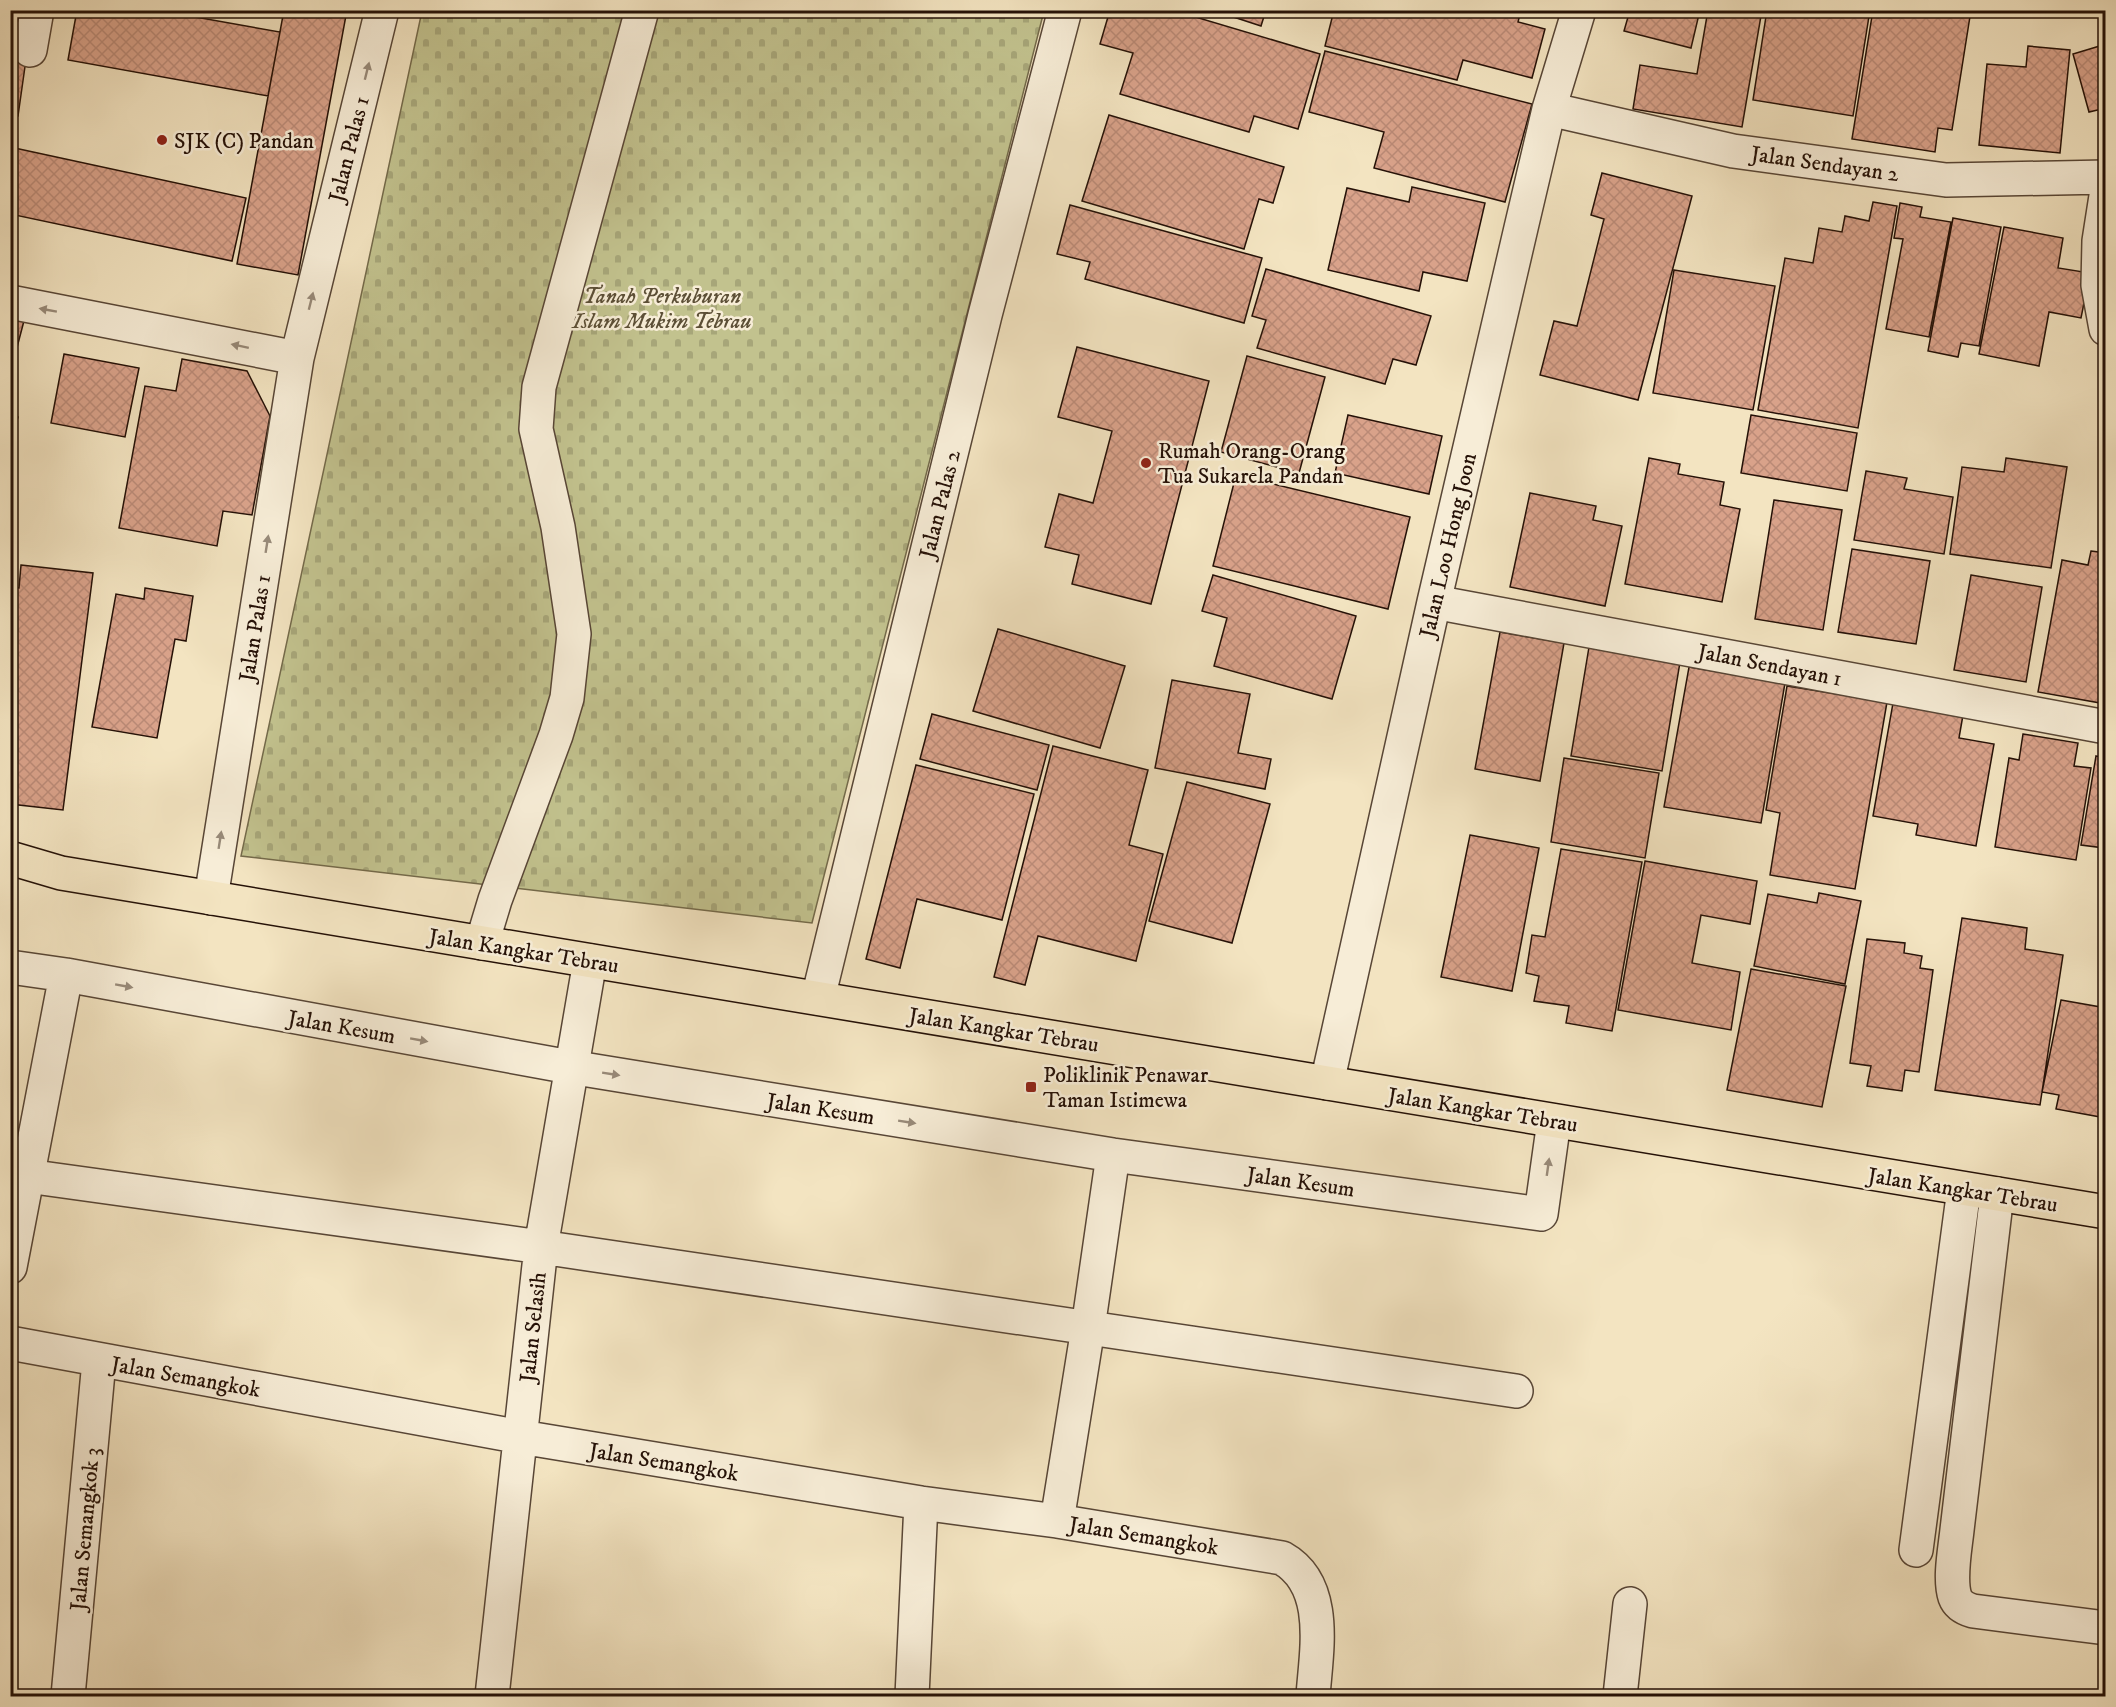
<svg xmlns="http://www.w3.org/2000/svg" width="2116" height="1707" font-family="'IM FELL DW Pica',serif">
	<style>
		.cemetery { fill: url(#cemetery-stones); stroke: #746a4a; stroke-width: 1.5 }
		.building { fill: url(#building-cross-hatch); stroke: #251107; stroke-width: 1.5 }
		.lines { fill: none; stroke-linecap: round; stroke-linejoin: round }
		.minor-casing { stroke: #584636; stroke-width: 36 }
		.major-casing { stroke: #251107; stroke-width: 36 }
		.minor { stroke: #f7edd7; stroke-width: 33 }
		.major { stroke: #f3e4c1; stroke-width: 33 }
		.oneway { fill: #988a79 }
		.poi-dot { fill: #8f2418; stroke: #f7edd7; stroke-width: 2 }
		.labels { text-anchor: middle; stroke-width: 5; stroke-linejoin: round; paint-order: stroke }
		.poi-label { font-size: 22px; fill: #251107; stroke: #f7edd7; text-anchor: start }
		.street-label { font-size: 22px; fill: #251107; stroke: #f7edd7 }
		.park-label { font-size: 22px; font-style: italic; fill: #5c4f36; stroke: #f7edd7 }
	</style>
	<defs>
		<pattern id="cemetery-stones" width="16" height="16" patternUnits="userSpaceOnUse" patternTransform="scale(1.5)"><rect width="16" height="16" fill="#c2c28e"/><path d="M2 7V4a2 2 0 0 1 4 0v3zM10 15v-3a2 2 0 0 1 4 0v3z" fill="#a7a679"/></pattern>
		<pattern id="building-cross-hatch" width="8" height="8" patternUnits="userSpaceOnUse" patternTransform="scale(1.5)"><rect width="8" height="8" fill="#d9a28a"/><path d="M0 0l8 8M0 8l8-8" fill="none" stroke="#ba8a76"/></pattern>
	</defs>
	<rect width="100%" height="100%" fill="#f3e4c1"/>
	<filter id="stains"><feTurbulence type="fractalNoise" baseFrequency=".00333" numOctaves="4"/><feColorMatrix values="0 0 0 0 .2 0 0 0 0 .09 0 0 0 0 .02 0 0 0 .5 -.17"/></filter>
	<radialGradient id="worn" r=".72"><stop offset=".6" stop-color="#630" stop-opacity="0"/><stop offset="1" stop-color="#630" stop-opacity=".3"/></radialGradient>
	<path class="cemetery" d="M422,11H1044L812,923L241,856Z"/>
	<path class="building" d="M10,10H33L18,116L10,115Z
		M77,10H156L280,32L268,96L68,60Z
		M284,10H347L298,275L237,264Z
		M1110,10H1172L1320,54L1298,129L1254,116L1249,132L1120,94L1133,53L1100,44Z
		M1212,10H1266L1261,26Z
		M1334,10H1521L1518,22L1545,29L1532,78L1463,60L1457,80L1325,46Z
		M1630,10H1700L1691,48L1624,31Z
		M1708,10H1762L1742,127L1633,109L1640,65L1697,74Z
		M1767,10H1870L1853,116L1753,100Z
		M1873,10H1971L1952,130L1938,128L1935,152L1852,139Z
		M2103,45L2106,56V108L2089,112L2073,54Z
		M2028,46L2070,50L2060,153L1979,145L1987,64L2026,67Z
		M1325,51L1532,104L1505,202L1374,168L1384,132L1309,112Z
		M1109,115L1284,167L1273,203L1259,199L1244,249L1082,201Z
		M10,147L246,198L232,261L10,214Z
		M1602,173L1692,196L1638,400L1540,375L1554,321L1577,326L1604,219L1591,215Z
		M1412,187L1485,203L1467,281L1423,272L1419,291L1328,270L1347,188L1409,202Z
		M1873,202L1897,206L1858,428L1758,410L1785,258L1813,263L1819,228L1842,232L1845,216L1869,221Z
		M1900,203L1922,207L1920,217L1951,222L1929,337L1886,329L1903,239L1894,238Z
		M1070,205L1262,258L1244,323L1085,279L1090,262L1057,254Z
		M1953,218L2001,227L1979,346L1961,343L1958,357L1928,351Z
		M2004,227L2063,238L2058,268L2090,273L2081,318L2049,312L2039,366L1979,354Z
		M1266,269L1431,316L1416,365L1393,359L1385,384L1257,348L1266,320L1252,316Z
		M1674,270L1775,286L1753,410L1653,393Z
		M10,314L25,317L10,374Z
		M1077,347L1209,381L1151,604L1072,584L1079,555L1045,547L1059,494L1093,503L1112,431L1058,417Z
		M64,354L139,368L125,437L51,423Z
		M1247,356L1325,377L1299,473L1221,452Z
		M182,359L247,371L270,416L252,515L223,511L217,546L119,528L145,386L176,391Z
		M10,415L18,417L10,446Z
		M1348,415L1442,436L1429,494L1335,473Z
		M1751,415L1857,433L1847,491L1741,473Z
		M1649,458L1680,464L1678,474L1724,482L1720,505L1740,509L1722,602L1625,584Z
		M2006,458L2067,467L2051,568L1950,554L1962,467L2004,472Z
		M1866,471L1907,478L1904,489L1953,497L1944,554L1854,540Z
		M1236,475L1410,517L1388,609L1213,566Z
		M1530,493L1596,506L1593,520L1622,526L1605,606L1510,587Z
		M1774,500L1842,510L1823,630L1755,619Z
		M1852,549L1930,561L1916,644L1838,632Z
		M2091,551L2106,553V704L2038,692L2062,560L2088,565Z
		M21,565L93,573L63,810L10,804V587L19,588Z
		M1213,575L1356,616L1332,699L1214,666L1227,618L1202,611Z
		M1971,575L2042,587L2026,682L1954,670Z
		M145,588L193,596L186,641L175,639L157,738L92,727L116,594L144,599Z
		M998,629L1125,666L1100,748L973,711Z
		M1500,632L1564,643L1540,781L1475,769Z
		M1589,647L1680,662L1662,771L1571,756Z
		M1689,667L1785,683L1761,823L1664,807Z
		M1172,680L1250,694L1238,753L1271,759L1265,789L1155,768Z
		M1787,686L1887,702L1855,889L1770,875L1780,813L1766,810Z
		M1893,703L1963,715L1959,738L1994,744L1976,846L1916,835L1918,824L1873,816Z
		M932,714L1049,745L1037,790L920,759Z
		M2023,734L2078,743L2074,766L2091,768L2076,860L1995,847L2009,758L2019,760Z
		M1053,746L1148,770L1129,845L1163,854L1136,961L1038,936L1025,985L994,977Z
		M2096,756L2106,758V876L2099,875L2104,848L2081,845Z
		M1564,758L1659,773L1645,858L1551,842Z
		M916,765L1034,794L1002,920L917,899L900,968L866,959Z
		M1187,782L1270,804L1232,943L1149,921Z
		M1470,835L1539,848L1512,991L1441,977Z
		M1561,849L1642,862L1612,1031L1566,1023L1569,1006L1534,1001L1539,976L1526,973L1532,935L1545,937Z
		M1645,861L1757,881L1750,924L1701,915L1692,963L1740,972L1731,1030L1618,1010Z
		M1819,893L1861,901L1845,984L1754,966L1768,894L1817,903Z
		M1962,918L2027,928L2025,949L2063,955L2040,1105L1935,1090Z
		M1867,939L1905,943L1904,953L1922,956L1920,968L1933,970L1919,1072L1905,1070L1902,1091L1867,1086L1871,1066L1850,1063Z
		M1751,969L1846,986L1822,1107L1727,1090Z
		M2061,1000L2106,1008V1118L2056,1109L2059,1095L2042,1092Z"/>
	<g class="lines">
		<g class="minor-casing">
			<path id="minor" d="M30,50L37,10
				M1549,109L1733,151L1946,180L2106,177
				M2106,196L2099,241L2098,285L2106,329
				M10,302L297,358
				M1434,602L2106,727
				M211,898L297,358L382,10
				M482,943L495,900L556,735L567,698L574,634L558,527L536,429L539,387L642,10
				M10,967L66,975L570,1067L1113,1155L1541,1214L1554,1121
				M818,998L985,315L1065,10
				M1327,1083L1434,602L1521,228L1549,109L1579,10
				M27,1176L541,1247L1516,1391
				M1997,1194L1957,1530C1955,1549 1949,1579 1955,1597C1958,1605 1966,1609 1973,1611L2106,1628
				M10,1267L66,975
				M10,1343L521,1437L921,1503L1057,1521L1282,1558C1330,1585 1316,1652 1313,1696
				M1057,1521L1088,1328L1113,1155
				M1916,1550L1964,1189
				M68,1696L99,1361
				M492,1696L541,1247L590,961
				M912,1696L921,1503
				M1620,1696L1630,1604"/>
		</g>
		<g class="major-casing">
			<path id="major" d="M10,858L61,873L2106,1212"/>
		</g>
		<use href="#minor" class="minor"/>
		<use href="#major" class="major"/>
	</g>
	<defs><path id="oneway-solid" d="M-6-.8H1V-3.2L6.5 0L1 3.2V.8H-6Z" transform="scale(1.5)"/></defs>
	<g class="oneway">
		<use href="#oneway-solid" transform="translate(367 71) rotate(-76)"/>
		<use href="#oneway-solid" transform="translate(311 301) rotate(-76)"/>
		<use href="#oneway-solid" transform="translate(48 310) rotate(-170)"/>
		<use href="#oneway-solid" transform="translate(240 346) rotate(-168)"/>
		<use href="#oneway-solid" transform="translate(267 544) rotate(-81)"/>
		<use href="#oneway-solid" transform="translate(220 840) rotate(-81)"/>
		<use href="#oneway-solid" transform="translate(124 986) rotate(10)"/>
		<use href="#oneway-solid" transform="translate(419 1040) rotate(10)"/>
		<use href="#oneway-solid" transform="translate(611 1074) rotate(9)"/>
		<use href="#oneway-solid" transform="translate(907 1122) rotate(9)"/>
		<use href="#oneway-solid" transform="translate(1548 1167) rotate(-82)"/>
	</g>
	<g class="poi-dot">
		<circle cx="162" cy="140" r="6"/>
		<circle cx="1146" cy="463" r="6"/>
		<rect x="1025" y="1081" width="12" height="12" rx="3"/>
	</g>
	<g class="labels">
		<g class="poi-label">
			<text x="174" y="148">SJK (C) Pandan</text>
			<text x="1158" y="458">Rumah Orang-Orang<tspan x="1158" dy="25">Tua Sukarela Pandan</tspan></text>
			<text x="1043" y="1082">Poliklinik Penawar<tspan x="1043" dy="25">Taman Istimewa</tspan></text>
		</g>
		<g class="street-label">
			<text transform="translate(348 149) rotate(-76)" y="8">Jalan Palas 1</text>
			<text transform="translate(1825 163) rotate(8)" y="8">Jalan Sendayan 2</text>
			<text transform="translate(939 504) rotate(-76)" y="8">Jalan Palas 2</text>
			<text transform="translate(1447 545) rotate(-77)" y="8">Jalan Loo Hong Joon</text>
			<text transform="translate(254 628) rotate(-81)" y="8">Jalan Palas 1</text>
			<text transform="translate(1770 664) rotate(11)" y="8">Jalan Sendayan 1</text>
			<text transform="translate(524 950) rotate(9)" y="8">Jalan Kangkar Tebrau</text>
			<text transform="translate(342 1026) rotate(10)" y="8">Jalan Kesum</text>
			<text transform="translate(1004 1029) rotate(9)" y="8">Jalan Kangkar Tebrau</text>
			<text transform="translate(821 1108) rotate(9)" y="8">Jalan Kesum</text>
			<text transform="translate(1483 1109) rotate(9)" y="8">Jalan Kangkar Tebrau</text>
			<text transform="translate(1301 1181) rotate(8)" y="8">Jalan Kesum</text>
			<text transform="translate(1963 1189) rotate(9)" y="8">Jalan Kangkar Tebrau</text>
			<text transform="translate(532 1327) rotate(-84)" y="8">Jalan Selasih</text>
			<text transform="translate(186 1376) rotate(10)" y="8">Jalan Semangkok</text>
			<text transform="translate(664 1461) rotate(9)" y="8">Jalan Semangkok</text>
			<text transform="translate(84 1529) rotate(-85)" y="8">Jalan Semangkok 3</text>
			<text transform="translate(1144 1535) rotate(9)" y="8">Jalan Semangkok</text>
		</g>
		<g class="park-label">
			<text x="662" y="303">Tanah Perkuburan<tspan x="662" dy="25">Islam Mukim Tebrau</tspan></text>
		</g>
	</g>
	<rect width="2116" height="1707" fill="none" stroke="#f3e4c1" stroke-width="36"/>
	<rect x="12" y="12" width="2092" height="1683" fill="none" stroke="#251107" stroke-width="3"/>
	<rect x="18" y="18" width="2080" height="1671" fill="none" stroke="#251107" stroke-width="1.5"/>
	<rect width="100%" height="100%" filter="url(#stains)"/>
	<rect width="100%" height="100%" fill="url(#worn)"/>
</svg>
